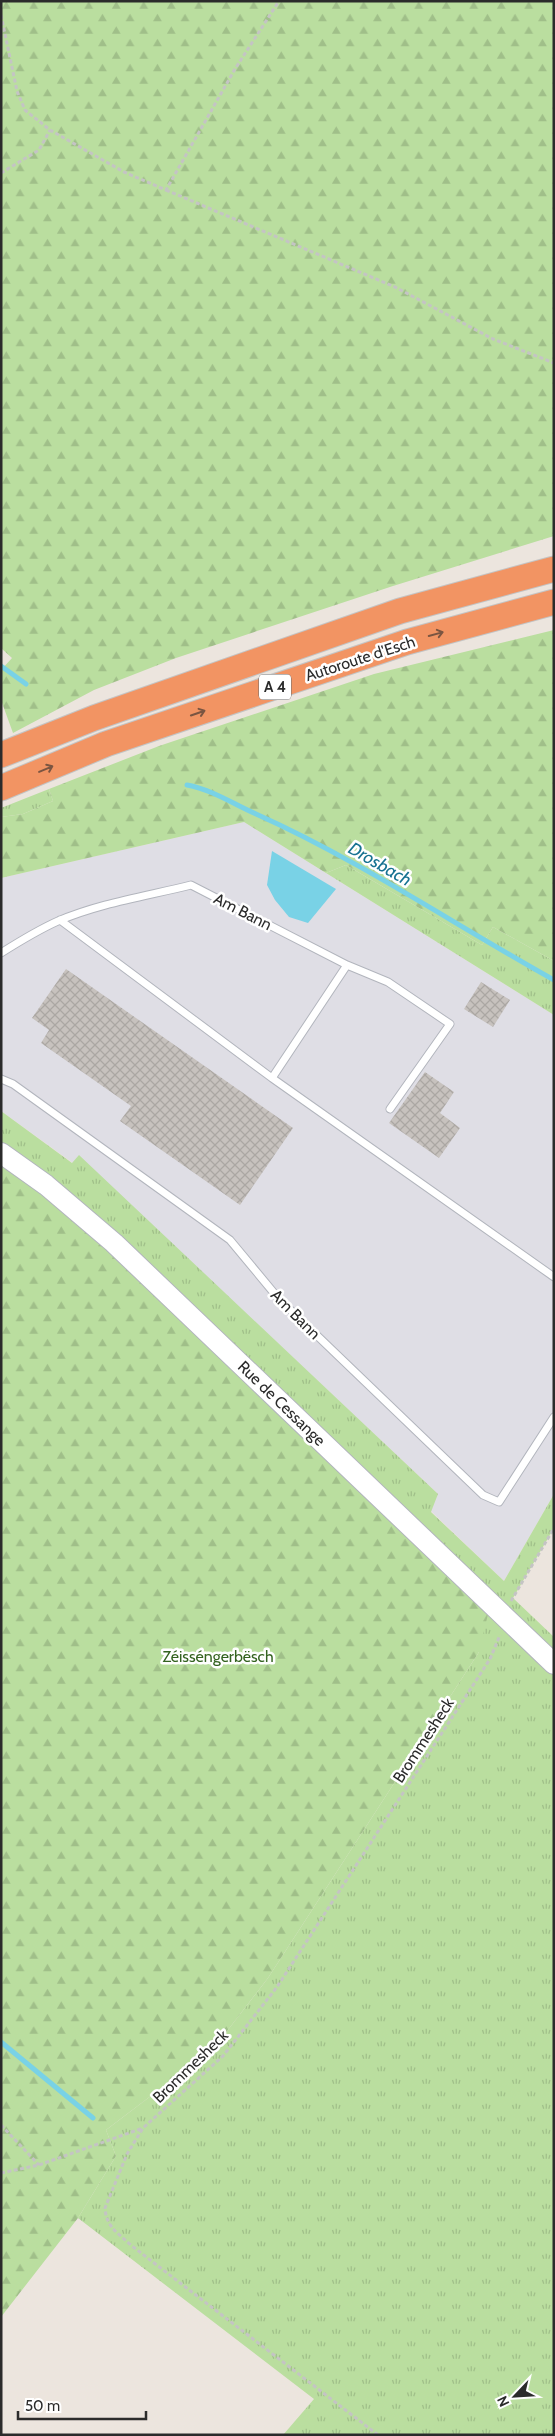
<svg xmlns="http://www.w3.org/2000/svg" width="555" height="2436" font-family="Cabin,sans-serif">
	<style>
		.industrial { fill: #dfdee5 }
		.grass { fill: url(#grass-tufts) }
		.forest { fill: url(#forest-firs) }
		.water { fill: #79d2e6 }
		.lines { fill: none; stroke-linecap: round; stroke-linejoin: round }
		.stream { stroke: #79d2e6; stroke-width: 5 }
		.building { fill: url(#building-cross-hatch) }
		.service-casing { stroke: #b2b5bd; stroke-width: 9 }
		.secondary-casing { stroke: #b2b5bd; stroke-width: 22 }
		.motorway-casing { stroke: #c4c4c4; stroke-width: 27 }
		.path { stroke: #c4c4c4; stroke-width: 3; stroke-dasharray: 4 2.5; stroke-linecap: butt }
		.service { stroke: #fff; stroke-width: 7 }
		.secondary { stroke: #fff; stroke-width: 20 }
		.motorway { stroke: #f29463; stroke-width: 25 }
		.oneway { stroke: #7b5541 }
		.labels { text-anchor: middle; stroke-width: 5; stroke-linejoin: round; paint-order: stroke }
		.shield { fill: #fff; stroke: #6b6b6b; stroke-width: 1 }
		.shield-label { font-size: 15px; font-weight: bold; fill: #2b2b2b }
		.street-label { font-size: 16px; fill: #2b2b2b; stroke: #fff }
		.park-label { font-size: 16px; fill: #346320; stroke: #fff }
		.water-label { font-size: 18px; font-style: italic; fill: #187392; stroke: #fff }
	</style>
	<defs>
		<pattern id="grass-tufts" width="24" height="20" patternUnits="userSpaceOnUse" patternTransform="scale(1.25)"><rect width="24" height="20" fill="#bade9f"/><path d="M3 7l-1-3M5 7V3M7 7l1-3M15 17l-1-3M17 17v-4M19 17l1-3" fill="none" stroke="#a0bf89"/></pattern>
		<pattern id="forest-firs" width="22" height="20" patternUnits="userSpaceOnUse" patternTransform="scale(1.25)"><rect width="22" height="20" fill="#bade9f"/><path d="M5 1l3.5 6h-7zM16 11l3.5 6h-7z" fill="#a0bf89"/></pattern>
		<pattern id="building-cross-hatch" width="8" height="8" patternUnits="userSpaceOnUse" patternTransform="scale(1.25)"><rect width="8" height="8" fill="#c7c2be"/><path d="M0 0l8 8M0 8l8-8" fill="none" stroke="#aba7a3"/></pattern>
	</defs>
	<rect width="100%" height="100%" fill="#ece5de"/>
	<path class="industrial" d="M244,822L554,1015V1494L504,1581L431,1511L438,1494L79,1156L73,1163L1,1111V878Z"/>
	<path class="grass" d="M49,789L53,801L23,814L1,817V808Z
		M346,865L482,945L493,927L554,961V1015L326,873Z
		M1,1111L72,1163L79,1155L438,1494L431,1512L504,1581L554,1494V1528L513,1598L554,1637V2435H283L314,2399L78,2218L116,2156L106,2130L214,2048L268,1978L479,1652L1,1165Z"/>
	<path class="forest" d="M1,1H554V536L393,586L176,658L94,690L13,733L1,700V670L12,658L1,648Z
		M554,630V961L493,927L482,945L346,865L326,873L244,822L1,878V817L23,814L53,801L49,789L159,746L374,674Z
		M1,1165L39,1191L108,1250L488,1614L479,1652L268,1978L214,2048L106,2130L116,2156L78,2218L1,2317Z"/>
	<path class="water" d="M272,851L336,889L308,923L289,917L275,900L267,885Z"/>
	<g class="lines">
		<path class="stream" d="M1,666L26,684
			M187,785C213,790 233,804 256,814C359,860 455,925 554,980
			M1,2042L93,2118"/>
	</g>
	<path class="building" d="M66,969L293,1128L240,1205L120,1121L131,1106L41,1043L49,1030L32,1018Z
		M481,982L510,1000L493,1027L464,1009Z
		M425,1072L454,1092L440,1113L460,1128L439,1158L389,1123Z"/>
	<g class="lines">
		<g class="service-casing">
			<path id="service" d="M60,920L272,1078
				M1,953C20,941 38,930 58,921C100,903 147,896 191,885L347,965L272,1078L554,1277
				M347,965L388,982L450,1024L390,1109
				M1,1079L13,1084L230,1240L279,1299L483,1495L499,1502L554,1417"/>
		</g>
		<g class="secondary-casing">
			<path id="secondary" d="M1,1153L46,1185L114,1243L554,1664"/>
		</g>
		<g class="motorway-casing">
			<path id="motorway" d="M1,755L94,718L400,611L554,569
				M1,788L106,744L407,642L554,602"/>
		</g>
		<path class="path" d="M1,15L17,91L25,110L50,130L124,172L166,190L235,69L279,1
			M1,173L39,150L50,130
			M166,190L395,287L493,339L554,363
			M511,1601L554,1528
			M1,2125L39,2165
			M1,2173L39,2165L143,2128
			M378,2435L132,2246C119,2234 106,2227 105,2208L127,2154L143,2128L223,2056L277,1987L490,1659L500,1635"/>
		<use href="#service" class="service"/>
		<use href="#secondary" class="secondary"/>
		<use href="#motorway" class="motorway"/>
	</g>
	<defs><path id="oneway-shaft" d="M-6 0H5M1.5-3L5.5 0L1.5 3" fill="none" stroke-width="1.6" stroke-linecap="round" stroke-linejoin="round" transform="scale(1.25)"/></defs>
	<g class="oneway">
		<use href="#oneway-shaft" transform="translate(436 634) rotate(-15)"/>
		<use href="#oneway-shaft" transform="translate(198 713) rotate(-19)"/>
		<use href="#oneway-shaft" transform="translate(46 769) rotate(-23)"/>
	</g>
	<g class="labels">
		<rect class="shield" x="259" y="674.5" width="32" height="25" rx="4"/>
		<g class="shield-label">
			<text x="275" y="692">A 4</text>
		</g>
		<g class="street-label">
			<text transform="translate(360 658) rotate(-18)" y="6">Autoroute d'Esch</text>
			<text transform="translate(243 911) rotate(27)" y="6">Am Bann</text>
			<text transform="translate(296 1314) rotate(45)" y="6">Am Bann</text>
			<text transform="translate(282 1403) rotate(44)" y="6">Rue de Cessange</text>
			<text transform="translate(423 1740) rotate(-57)" y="6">Brommesheck</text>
			<text transform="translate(190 2066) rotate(-44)" y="6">Brommesheck</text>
		</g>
		<g class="park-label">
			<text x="218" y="1662">Zéisséngerbësch</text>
		</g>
		<g class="water-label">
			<text transform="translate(380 864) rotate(30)" y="6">Drosbach</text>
		</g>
	</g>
	<rect width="555" height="2436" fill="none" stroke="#2b2b2b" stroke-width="5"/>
	<g transform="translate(515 2396) rotate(245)" stroke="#ffffff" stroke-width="4" paint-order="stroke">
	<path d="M0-4L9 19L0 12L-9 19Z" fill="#2b2b2b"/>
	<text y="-8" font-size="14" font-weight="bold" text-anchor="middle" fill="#2b2b2b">N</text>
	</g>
	<path d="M18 2411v8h128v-8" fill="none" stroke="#2b2b2b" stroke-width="2.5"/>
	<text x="25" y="2411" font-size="15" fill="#2b2b2b" stroke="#ffffff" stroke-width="4" paint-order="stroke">50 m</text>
</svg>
